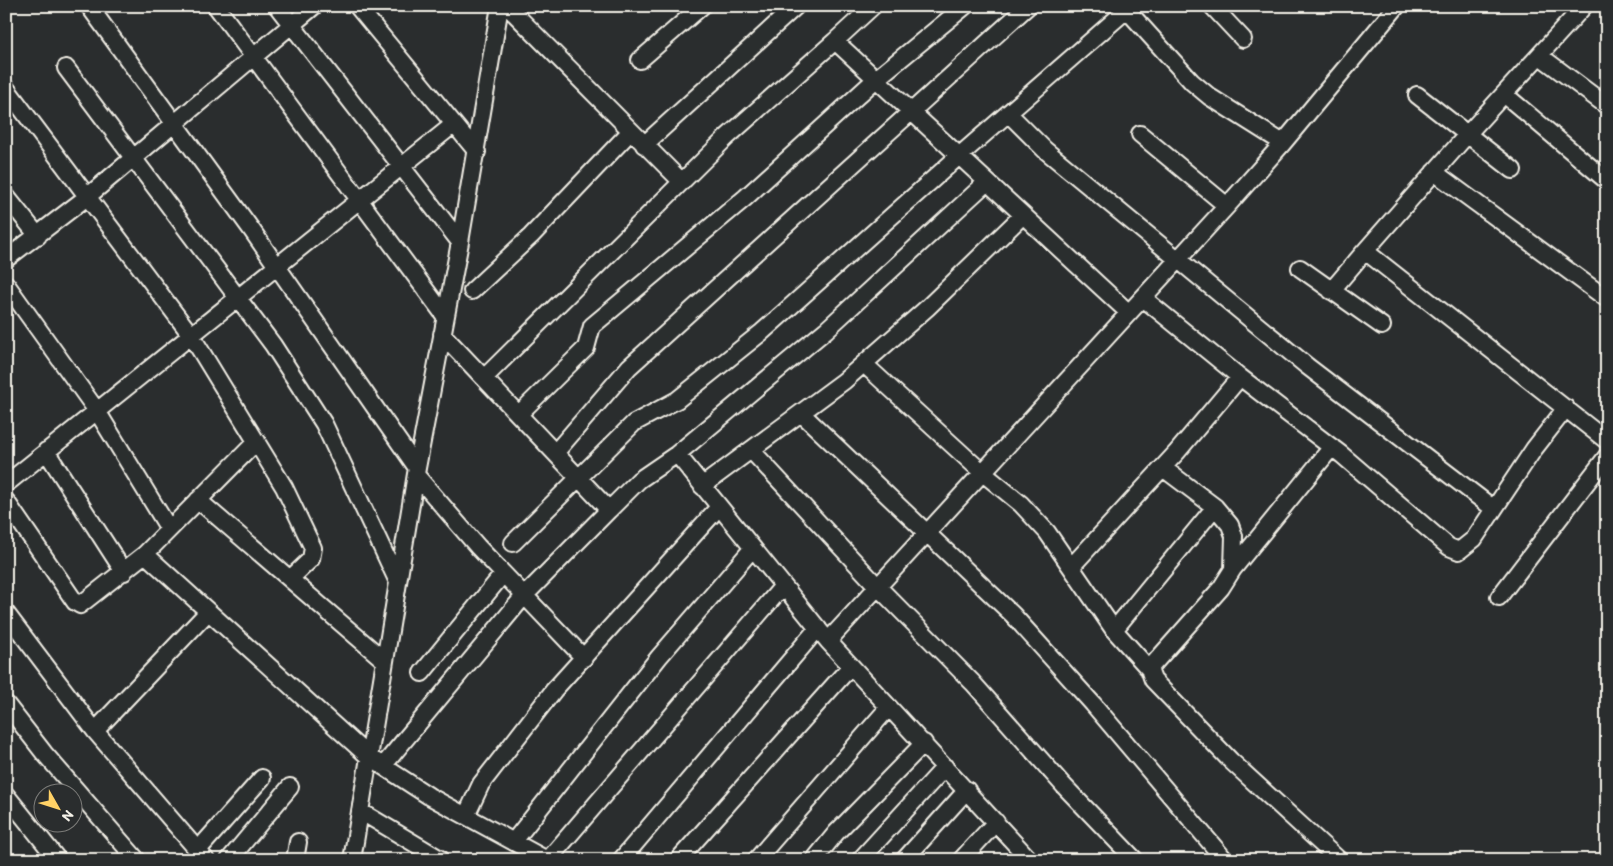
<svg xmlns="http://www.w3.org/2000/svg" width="1613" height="866" font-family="Itim,sans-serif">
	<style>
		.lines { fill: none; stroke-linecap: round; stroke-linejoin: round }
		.minor-casing { stroke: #f4f1e8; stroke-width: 20 }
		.minor { stroke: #2a2d2e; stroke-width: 16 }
	</style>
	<rect width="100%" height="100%" fill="#2a2d2e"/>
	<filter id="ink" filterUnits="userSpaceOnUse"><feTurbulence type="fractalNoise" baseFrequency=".02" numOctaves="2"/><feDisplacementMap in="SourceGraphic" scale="10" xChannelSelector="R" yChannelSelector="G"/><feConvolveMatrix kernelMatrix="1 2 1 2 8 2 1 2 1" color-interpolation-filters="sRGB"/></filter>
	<g filter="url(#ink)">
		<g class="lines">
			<g class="minor-casing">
				<path id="minor" d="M89,6L251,229L417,468
					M216,6L445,316
					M277,6L460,242
					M357,6L477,152
					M507,6L682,182
					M1212,6L1243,39
					M1127,10L1192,82L1210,97L1283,143
					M835,41L873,6
					M1540,56L1607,106
					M640,60L702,6
					M66,68L273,345L324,424L398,582
					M6,88L191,335L284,487L313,548L311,559L290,579
					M1504,94L1607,181
					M1417,95L1513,170
					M1008,113L1045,150L1307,366L1494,509
					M1140,134L1227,206
					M644,145L796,6
					M1434,172L1607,299
					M6,196L38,236
					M1365,251L1473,128L1584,6
					M6,259L87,197L314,6
					M1300,268L1382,326
					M6,284L97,411L169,529
					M472,291L531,236L630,132
					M1331,291L1365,251L1607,441
					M1143,298L1240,377L1342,455L1449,547L1459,551L1474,539L1534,449L1566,408
					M442,334L609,510L639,480L677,454L828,641
					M864,364L983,473L1021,504L1047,532L1114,630L1149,669L1153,680L1231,761L1339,860
					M484,378L727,137L835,41L1129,313
					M519,414L586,348L592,326L745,198L876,79L965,6
					M802,414L1013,615L1093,704L1225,860
					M46,451L124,572
					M752,451L878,587L973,683L1064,786L1135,860
					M555,453L629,367L1028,6
					M677,454L826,330L987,182
					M416,475L478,547L584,658
					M6,484L453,125
					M702,486L844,381L927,308L1023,215
					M198,500L385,661
					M6,501L75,602L80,605L145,554L257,441
					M513,543L634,423L677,400L762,332L959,156L1131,6
					M145,554L369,757L429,796L547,860
					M1071,567L1177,452L1240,377
					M1233,569L1332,447
					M1499,597L1607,456
					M6,613L95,731L206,860
					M1114,630L1215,507
					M1149,669L1221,588L1233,569L1234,536L1230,525L1215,507L1163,468
					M422,673L503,574
					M6,704L44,753L137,860
					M95,731L208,612
					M383,766L524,596L609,510
					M6,795L58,860
					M360,811L442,860
					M466,816L481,784L554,690L719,507
					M514,841L659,657L753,548
					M198,850L262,778
					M229,860L290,787
					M295,860L298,842
					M352,860L417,468L460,242L500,6
					M548,860L783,586
					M621,860L818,628
					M678,860L851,666
					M756,860L889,707
					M814,860L836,833L924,743
					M860,860L945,767
					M904,860L967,790
					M961,860L996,822
					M1030,860L828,641L1227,206L1283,143L1397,6"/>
			</g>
			<use href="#minor" class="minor"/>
		</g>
	</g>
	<rect width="1613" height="866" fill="none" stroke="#2a2d2e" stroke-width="25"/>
	<rect x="12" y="12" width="1588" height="841" fill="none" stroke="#f4f1e8" stroke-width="2" filter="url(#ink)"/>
	<g transform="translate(58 808) rotate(129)"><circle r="24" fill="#2a2d2e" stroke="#7b7b78"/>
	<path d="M0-4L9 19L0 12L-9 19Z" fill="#ffd166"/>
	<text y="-8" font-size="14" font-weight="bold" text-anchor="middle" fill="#f4f1e8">N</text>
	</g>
</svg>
